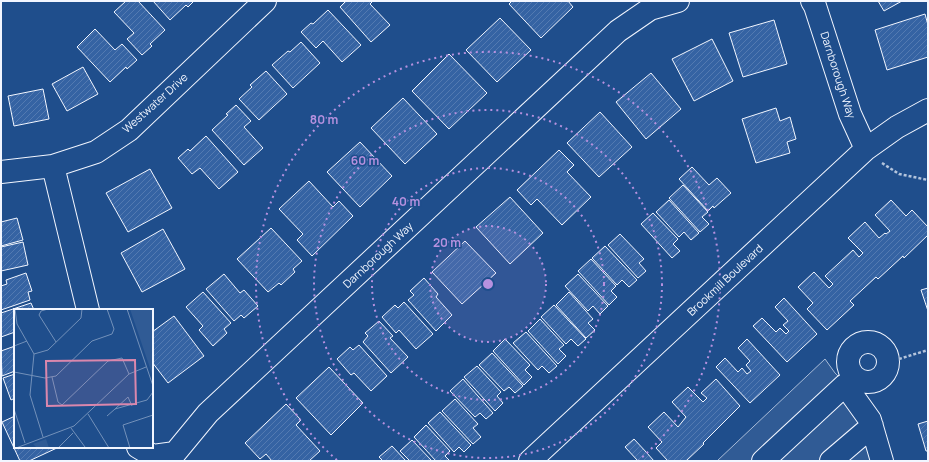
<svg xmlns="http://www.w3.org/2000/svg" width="929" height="462" font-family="Manrope,sans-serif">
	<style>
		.built { fill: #305b95; stroke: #a8bbd7 }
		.building { fill: url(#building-hatch); stroke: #f2f6ff }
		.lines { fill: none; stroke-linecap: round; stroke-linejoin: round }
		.minor-casing { stroke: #f2f6ff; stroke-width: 24 }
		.path { stroke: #b3c4dc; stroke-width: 2.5; stroke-dasharray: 3 2; stroke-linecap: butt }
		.minor { stroke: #1f4e8c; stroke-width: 22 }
		.ring { fill: none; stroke: #b691df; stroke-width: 2; stroke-dasharray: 2 4 }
		.labels { text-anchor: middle; stroke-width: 3; stroke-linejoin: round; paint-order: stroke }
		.street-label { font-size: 11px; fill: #f2f6ff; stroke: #1f4e8c }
		.inset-road { fill: none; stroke: #7391ba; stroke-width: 1 }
		.view { fill: #da87ad; fill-opacity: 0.15; stroke: #da87ad; stroke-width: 2 }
		.inset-edge { fill: none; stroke: #f2f6ff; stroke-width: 2 }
		.centre { fill: #b691df; stroke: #1f4e8c; stroke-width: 2 }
		.ring-label { font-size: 12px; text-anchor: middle; font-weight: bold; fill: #b691df; stroke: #1f4e8c; stroke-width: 3; stroke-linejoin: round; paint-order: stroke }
	</style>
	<defs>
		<pattern id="building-hatch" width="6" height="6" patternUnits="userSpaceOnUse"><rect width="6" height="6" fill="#3563a3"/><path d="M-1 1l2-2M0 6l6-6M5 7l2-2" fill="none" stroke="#537ab1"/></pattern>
	</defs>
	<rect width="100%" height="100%" fill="#1f4e8c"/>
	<path class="built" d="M825,359L835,373L864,401L883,461H717Z"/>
	<path class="building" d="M126,1H138L165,30L150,44L152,46L142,55L127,39L134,33L114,12Z
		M153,1H194L188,7L186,5L170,20Z
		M346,1H373L370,4L390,25L371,42L340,7Z
		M512,1H568L573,7L541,38L509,4Z
		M878,1H902L884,11Z
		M328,10L361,45L342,62L323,41L316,48L301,32L311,23L313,24Z
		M925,14L928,25V57L887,70L875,30Z
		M500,18L531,50L497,82L466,50Z
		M774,20L787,64L743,77L729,33Z
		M95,29L115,50L122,44L137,60L127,69L126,67L110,82L77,47Z
		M712,39L733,81L694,101L672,59Z
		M301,42L320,63L293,88L272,65L288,51L290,52Z
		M449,54L487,93L449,129L412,91Z
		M83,67L98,94L67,111L52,84Z
		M266,71L287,94L259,120L239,99L252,87L250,85Z
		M651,73L681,109L646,139L616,102Z
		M43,89L49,119L14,126L8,96Z
		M403,98L437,134L405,164L371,128Z
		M236,105L251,121L244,127L263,148L244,165L212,130L228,115L226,114Z
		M776,108L780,121L790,117L796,139L787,142L790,153L756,163L742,119Z
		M600,112L632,147L599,177L567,143Z
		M206,136L238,172L219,189L200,168L192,174L178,158L188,149L190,151Z
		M360,142L392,176L360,207L327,172Z
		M559,150L574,165L567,172L591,197L562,225L537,199L531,205L517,190Z
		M692,167L709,185L717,178L731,193L714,208L713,206L708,211L679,179Z
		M150,169L172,208L128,232L106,193Z
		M309,181L333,207L339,201L353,216L312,256L297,240L303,234L279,209Z
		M683,185L708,212L702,217L709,224L700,232L669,198Z
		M510,197L543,233L510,264L476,227Z
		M669,200L699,233L691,240L684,232L679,237L656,212Z
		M891,200L906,216L912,210L928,227V235L904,258L903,256L878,279L876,277L850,301L854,305L827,330L807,309L813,303L798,287L814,272L829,288L833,284L825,276L853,250L859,257L863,253L848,238L865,222L879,238L885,233L886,234L890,231L875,215Z
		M653,213L678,239L673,244L680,251L672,258L641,224Z
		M17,218L23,240L1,246V222Z
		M271,228L302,261L293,269L295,272L281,285L279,283L268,292L237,259Z
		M163,229L185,269L142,292L121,253Z
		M620,234L644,259L639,263L646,271L638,278L608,245Z
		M465,241L496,273L462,304L432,272Z
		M23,242L28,265L1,271V247Z
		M605,246L637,280L629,287L622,280L617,285L592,258Z
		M591,259L616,286L611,291L617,297L609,305L578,271Z
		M26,273L32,291L28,292L30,300L1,310V286L7,284L6,280Z
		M224,274L240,293L244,290L258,306L244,318L241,315L234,321L206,289Z
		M578,274L608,306L600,314L593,306L588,311L565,286Z
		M424,278L438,294L436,297L452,315L436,331L408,300L414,295L410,291Z
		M928,288V311L921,290Z
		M203,292L231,323L224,329L227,333L213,346L199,330L203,326L186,307Z
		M569,292L593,319L588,323L595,330L586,338L556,305Z
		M784,298L817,334L787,362L753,326L762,318L776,332L780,328L786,334L789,331L783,325L788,321L775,307Z
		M404,302L433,334L416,349L399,330L396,333L382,317L395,305L398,308Z
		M31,303L34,310H15V332L1,337V313Z
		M554,305L586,339L578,346L571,339L566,344L541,317Z
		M174,316L204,356L168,383L152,362V332Z
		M540,319L564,345L559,349L566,356L558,364L528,331Z
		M379,321L393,336L390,338L408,357L391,373L363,342L368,336L365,333Z
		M526,332L557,366L549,373L542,366L538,370L513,343Z
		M505,339L530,365L525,370L532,377L524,385L493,351Z
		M747,339L780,375L750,403L716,367L725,358L738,372L742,368L747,374L751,371L746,365L750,361L738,348Z
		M359,345L387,376L371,391L354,373L351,375L337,359L350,347L353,350Z
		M15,346V371L2,376L1,351Z
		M492,353L523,386L515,393L509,387L504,391L479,365Z
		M477,366L501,392L497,396L503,403L495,411L464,377Z
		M329,367L363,403L331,435L296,398Z
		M15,374V398L11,400L3,378Z
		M463,379L493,413L486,419L480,413L475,417L450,391Z
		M716,379L740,406L703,443L704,444L686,461H668L656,448L662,442L648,427L664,412L678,427L686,417L672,402L688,387L703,402L707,398L701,393Z
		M455,399L478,424L473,428L481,437L473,444L442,411Z
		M286,404L301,420L296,425L320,451L309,461H272L266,454L260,459L245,443Z
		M440,412L471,445L464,452L459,447L454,452L428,423Z
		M15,416V447H59L29,461H20L2,422Z
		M928,421V451H926L918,424Z
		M426,425L450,451L445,456L450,461H436L414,437Z
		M634,439L647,453L654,461H638L625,447Z
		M412,440L432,461H410L400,451Z
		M392,446L406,461H383L379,457Z"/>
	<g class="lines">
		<g class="minor-casing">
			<path id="minor" d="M812,1L815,6L850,114L866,149
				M53,166L88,310
				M1,172L53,166L96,152L129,130L265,1
				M848 362a20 20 0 1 1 40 0a20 20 0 1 1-40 0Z
				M138,447L153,456L175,453L208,413L618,31L650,9L678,1
				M530,461L866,149L897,127L928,110
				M763,461L845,385L870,420L882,461
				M831,461L872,426"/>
		</g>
		<path class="path" d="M882,163L899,174L928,180
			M889,360L899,359L928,350"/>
		<use href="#minor" class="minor"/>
	</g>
	<circle cx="488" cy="284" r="58" fill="#b691df" fill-opacity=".12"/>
	<g class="ring">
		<circle cx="488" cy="284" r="58"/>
		<circle cx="488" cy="284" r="116"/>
		<circle cx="488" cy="284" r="174"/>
		<path d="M337 460A232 232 0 1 1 639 460"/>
	</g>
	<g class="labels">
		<g class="street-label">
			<text transform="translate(838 75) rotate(72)" y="4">Darnborough Way</text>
			<text transform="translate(155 103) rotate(-42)" y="4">Westwater Drive</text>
			<text transform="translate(378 255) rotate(-43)" y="4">Darnborough Way</text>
			<text transform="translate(725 280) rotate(-43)" y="4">Brookmill Boulevard</text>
		</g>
	</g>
	<g transform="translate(14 309)">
		<rect width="139" height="139" fill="#1f4e8c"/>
		<path d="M116,0H139V68ZM32,130L35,139H23L19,135Z" fill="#305b95"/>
		<path class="inset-road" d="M1,0L3,15L20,45L16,86L29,128M34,0L27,2L25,6L42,33M113,0L139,77M0,37L13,32M20,45L34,41L67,9L68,0M0,63L31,69L42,67L78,32L98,25L100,20L93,0M38,68L44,93L48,96L94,52L108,49L115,65M0,100L11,134M101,100L114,88L118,97M74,105L95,139M93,107L101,100L133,91L139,83M57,119L71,138M2,139L60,117L115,65L132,58M44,139L59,124M116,139L109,116L139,106"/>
		<path class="view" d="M121,51L122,95L33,97L32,52Z"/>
		<rect width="139" height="139" class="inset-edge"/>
	</g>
	<circle cx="488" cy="284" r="6" class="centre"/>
	<g class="ring-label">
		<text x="324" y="124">80 m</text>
		<text x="365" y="165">60 m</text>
		<text x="406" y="206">40 m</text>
		<text x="447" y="247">20 m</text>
	</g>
	<rect width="929" height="462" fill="none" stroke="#f2f6ff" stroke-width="4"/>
</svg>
